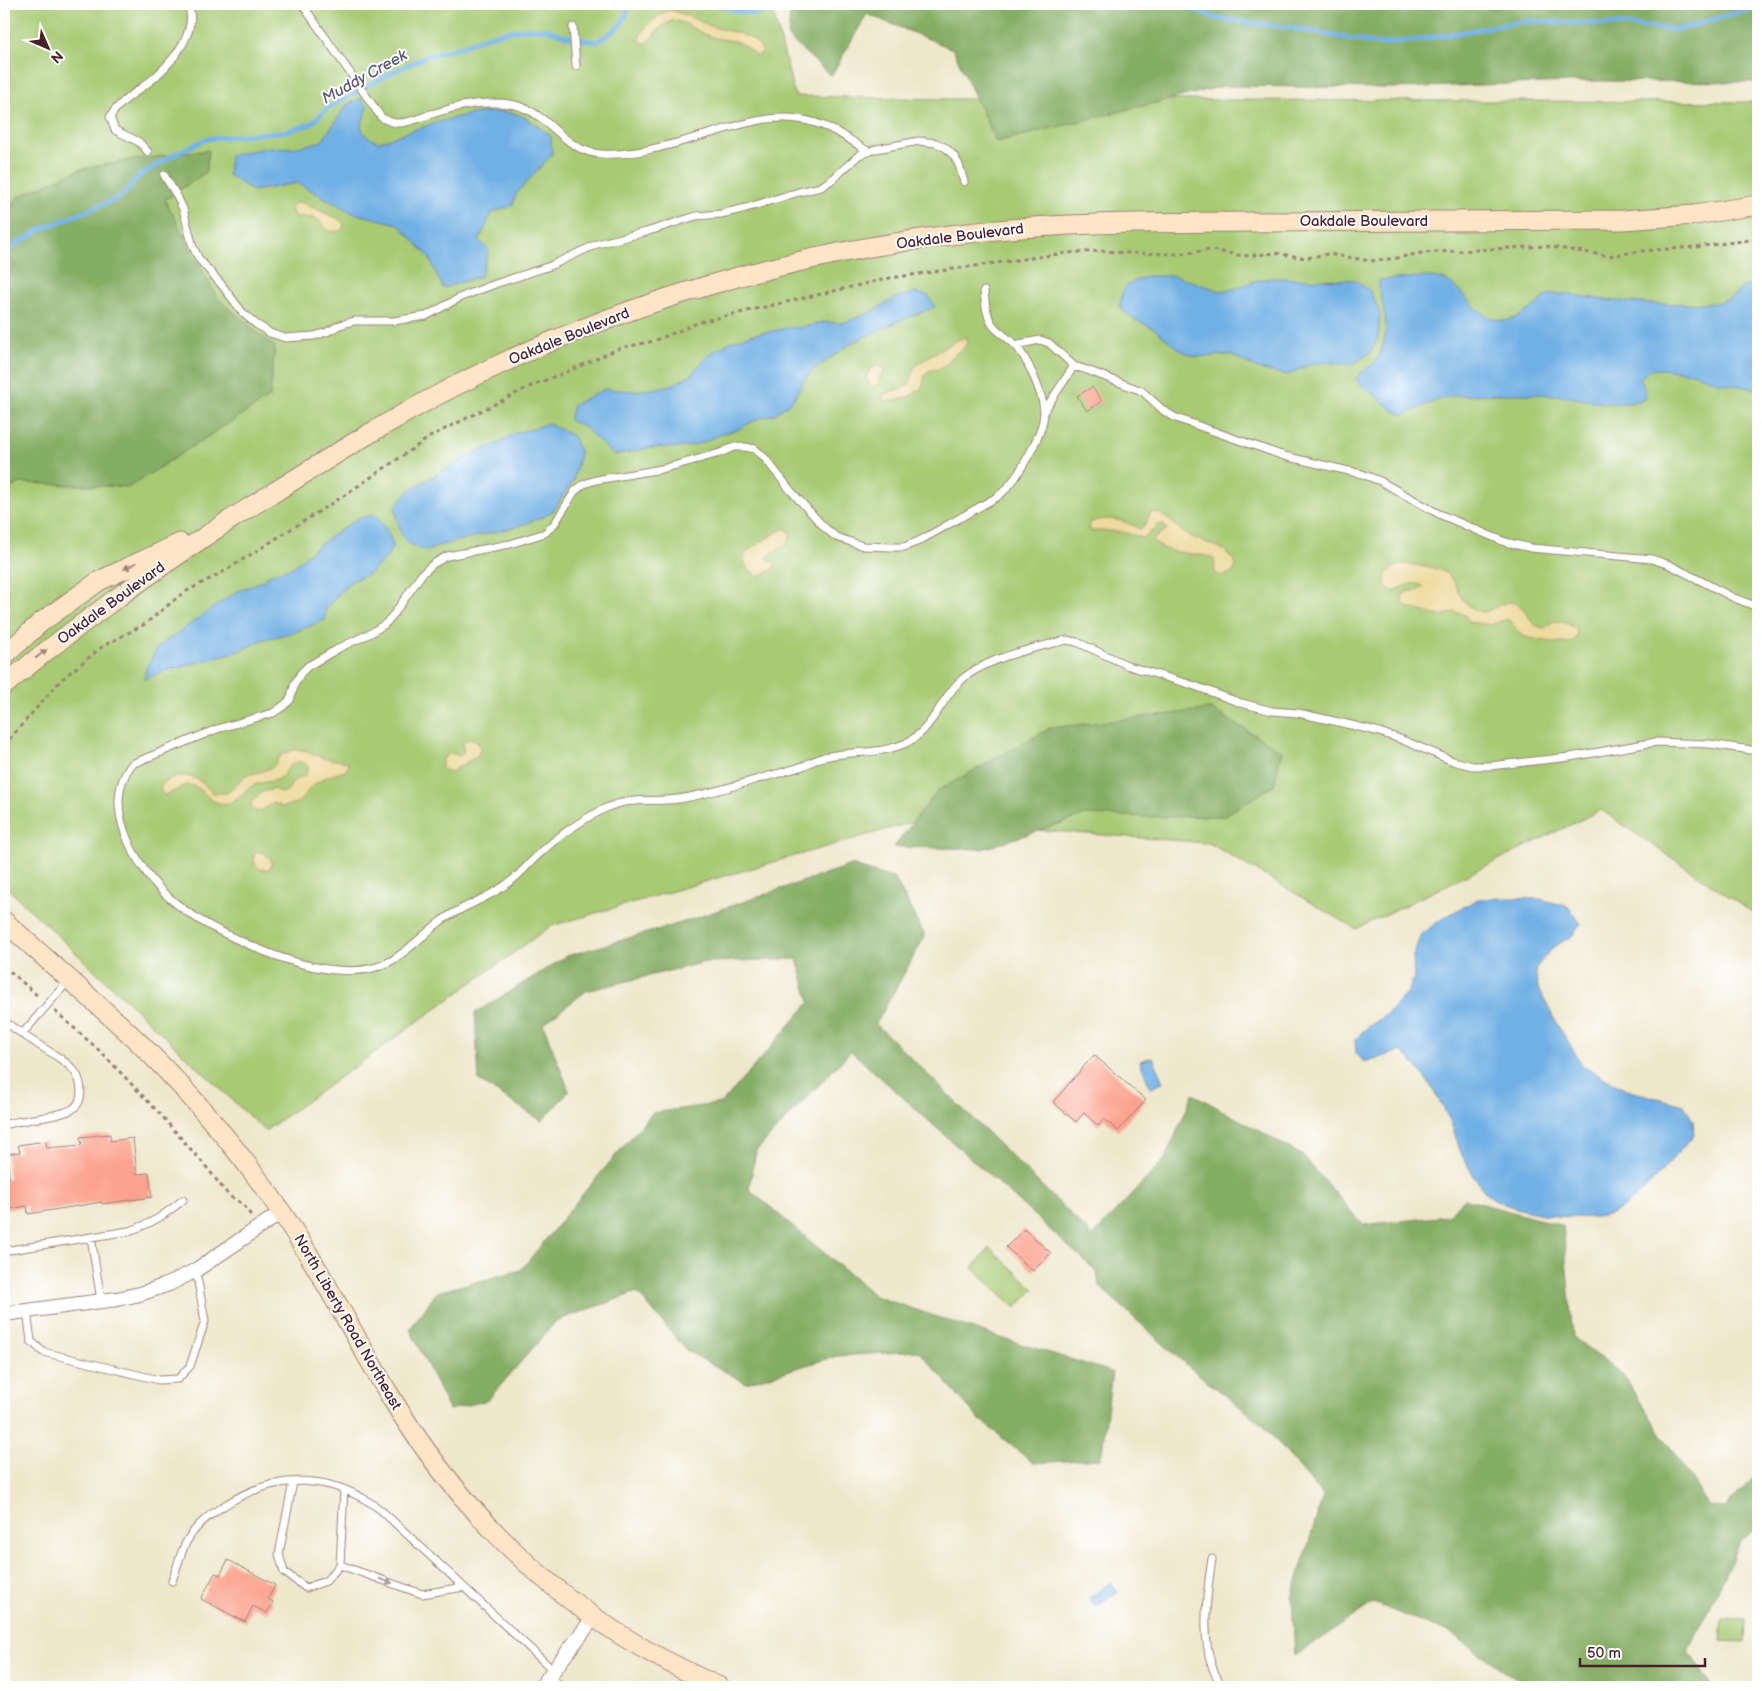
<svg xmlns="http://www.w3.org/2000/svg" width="1762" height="1691" font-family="'Balsamiq Sans',sans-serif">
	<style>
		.green { fill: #a7ca73; stroke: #78744f }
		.forest { fill: #85ae65; stroke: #686648 }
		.sand { fill: #eeda9e; stroke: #9c7c64 }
		.water { fill: #71b0e4; stroke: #5e6888 }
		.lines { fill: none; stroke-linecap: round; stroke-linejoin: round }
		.stream { stroke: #71b0e4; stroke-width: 5 }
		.building { fill: #fba38e }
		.lane-casing { stroke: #9c837a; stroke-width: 9 }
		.street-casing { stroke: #9c837a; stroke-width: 16 }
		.secondary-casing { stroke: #9c837a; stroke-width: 21 }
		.path { stroke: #9c837a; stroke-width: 3; stroke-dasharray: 4 4; stroke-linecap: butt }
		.lane { stroke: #fff; stroke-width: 7 }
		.street { stroke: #fff; stroke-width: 14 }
		.secondary { stroke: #fde5c5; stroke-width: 19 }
		.oneway { fill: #a48278 }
		.oneway2 { fill: #ae9aa0 }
		.labels { text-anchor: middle; stroke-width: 4; stroke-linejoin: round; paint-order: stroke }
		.street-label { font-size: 15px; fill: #4a1f2b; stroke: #fff }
		.water-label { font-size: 16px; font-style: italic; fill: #5a5975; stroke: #fff }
	</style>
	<rect width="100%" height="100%" fill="#fff"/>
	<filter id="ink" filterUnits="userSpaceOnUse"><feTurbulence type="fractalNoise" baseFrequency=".02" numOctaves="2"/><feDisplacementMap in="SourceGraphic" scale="10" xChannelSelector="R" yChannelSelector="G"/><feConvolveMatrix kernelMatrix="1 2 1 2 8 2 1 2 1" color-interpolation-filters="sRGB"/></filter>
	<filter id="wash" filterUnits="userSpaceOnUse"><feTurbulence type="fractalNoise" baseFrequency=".0096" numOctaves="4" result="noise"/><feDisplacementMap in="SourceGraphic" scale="20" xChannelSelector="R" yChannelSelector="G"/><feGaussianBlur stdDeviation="1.12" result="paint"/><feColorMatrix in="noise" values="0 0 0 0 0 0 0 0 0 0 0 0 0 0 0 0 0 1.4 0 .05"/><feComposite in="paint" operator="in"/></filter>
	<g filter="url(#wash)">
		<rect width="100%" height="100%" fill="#eee7ca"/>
		<path class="green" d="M4,4H746L774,16L795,96L945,99L1758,102V916L1601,810L1356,929L1209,843L916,821L551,926L265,1131L4,885Z
			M990,1248L1034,1289L1016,1308L972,1268Z
			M1723,1619L1746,1620L1745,1642L1721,1641Z"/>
		<path class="forest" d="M791,4H1758V82L1600,81L1393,88L1224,86L996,142L953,49L867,14L831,76L788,37Z
			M209,150L206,172L165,200L218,299L275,347L270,397L129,487L21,483L4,491V215L19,196L81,169L131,160Z
			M1211,709L1282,751L1274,785L1224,816L1154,817L1086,815L983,849L894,847L937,791L1050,728Z
			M851,865L895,879L925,936L876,1024L1093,1236L1165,1159L1193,1094L1302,1155L1363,1225L1447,1216L1465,1199L1563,1226L1573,1337L1622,1374L1709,1506L1725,1508L1758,1473V1525L1740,1543L1688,1650L1713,1687H1529L1449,1632L1373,1603L1295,1656L1292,1598L1323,1496L1263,1425L1183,1362L1099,1286L1097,1272L851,1051L756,1151L749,1189L875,1296L985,1333L1112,1372L1101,1459L1033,1463L978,1418L919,1351L837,1356L746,1383L687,1351L637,1292L556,1321L488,1400L449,1410L410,1329L437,1292L521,1270L582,1195L652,1113L722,1103L810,1002L797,959L706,962L586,991L543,1024L569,1091L542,1121L479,1081L475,1013L567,956L681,923Z"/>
		<path class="sand" d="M669,10C686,13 702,24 720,29C730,31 740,33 750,38C756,41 760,46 763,52L757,56C750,51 745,45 737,42C728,39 718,40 709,36C697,32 687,22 673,20L661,27L647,43H643L639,40C642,26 657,16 669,10Z
			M300,202L341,220L344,225L342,230C325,236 325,224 315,217L310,218L295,216C292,212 290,209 293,204Z
			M965,337L967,343C963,351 959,350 953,356C949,360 947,365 942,368C938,371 931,368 927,372C923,376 925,382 922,387C917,395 891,405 883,399V395C890,390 901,391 908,385C913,380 912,372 915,367C919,361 957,339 965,337Z
			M877,366L884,369V373L879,377V383L872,387L867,381C866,374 869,368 877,366Z
			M1151,512C1165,513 1174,526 1186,534C1200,543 1220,543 1231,557C1235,561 1235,566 1234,572L1222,576L1215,573L1214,558C1194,551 1169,557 1152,540L1167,529L1163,524L1157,525L1144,538L1118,531H1091L1089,527L1091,522C1110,516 1123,520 1140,529L1144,527Z
			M786,528L791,536L788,542L767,557L768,560L773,562L776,566C770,572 765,575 757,576L745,565L744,556L748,551L778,531Z
			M1403,564C1417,566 1431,565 1444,572C1460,580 1454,601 1478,611C1490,616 1501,597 1517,604C1530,610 1529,628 1545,628L1553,621C1562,621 1570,624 1577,630C1578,648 1557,643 1546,641C1538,639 1530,639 1523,636C1515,632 1515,623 1507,619L1491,625L1469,622L1465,615L1461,613L1455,612L1440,616L1406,607L1402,602V597L1406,592L1419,590L1424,587C1414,579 1403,587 1393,591L1386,587C1382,573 1391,568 1403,564Z
			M470,738L479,744L480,750L478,755L451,772L442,769V760L450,753L460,756L463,753V743Z
			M293,750H305L323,758L348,762V767L345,771L326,777L313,785L299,802L283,807L273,803C264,807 260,816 251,808V803L260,793L273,789L282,793L287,791L294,781L305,775L309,767L302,762C286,762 288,773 278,779C270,783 260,781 252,786C243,791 239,801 228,803C207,807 204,784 188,785C181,785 174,794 164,795L160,790C164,777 182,773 194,778C202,781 207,788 213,793H227L246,775L260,772L273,767L281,755Z
			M257,852C264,851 270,857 272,863L270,869L267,870L260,869L254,863V855Z"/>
		<path class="water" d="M361,98L368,108L361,125L364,134L378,142C417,130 476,104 516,114C526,116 542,130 551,136L552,154L516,194L513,205L492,213L479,240L489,250L481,276L443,288L429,257L398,224L353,213L297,183L253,191L228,175L230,155L270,147L294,148L322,141L347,105Z
			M1148,276H1176L1220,291L1234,289L1255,281L1272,278L1355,280L1370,291L1380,313L1378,338L1370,353L1355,363L1343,364L1327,362L1311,364L1287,375L1258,369L1231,355L1196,357L1180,350L1153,328L1135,320L1120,308C1121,284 1128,284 1148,276Z
			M1423,277C1429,277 1437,277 1443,279C1451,282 1461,292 1467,299C1500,334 1516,322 1549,294H1567L1605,300L1655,304L1716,303L1731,298L1743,287L1758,283V389L1721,383L1693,373L1662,369L1649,370L1640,379L1645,388L1646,398C1620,411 1580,397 1552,395C1519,393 1485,394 1453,396C1435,399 1420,409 1403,415C1392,411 1386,404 1377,397C1370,391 1362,387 1356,379C1360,370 1370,369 1376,361C1385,349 1388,325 1384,311C1382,298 1379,294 1379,280Z
			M915,292L929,296L935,307L885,327L850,344L812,371L803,382L793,400L775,414L758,419L737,430L724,433L702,443L686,447L649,448L615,455L609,451L583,426L569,420L573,405L605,389L633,391L653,389L672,385L691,375L709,354L732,341L750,335L788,328L803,327L825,322L842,323L869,313L896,298Z
			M547,423L573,436L580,453L573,481L553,511L543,517L519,526L441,545L428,551C398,544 401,533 395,506L411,489L446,469L478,451L498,444L515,433L533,429Z
			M374,514C383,523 389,532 393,545L387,557L380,564L368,574L350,582L336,597L326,608L325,620L295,632L262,640L239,651L166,671L144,679L147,666L158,647L204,614L236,592L262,581L271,574L293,567L310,552L333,535L357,519Z
			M1509,898L1540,899L1569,907L1581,924L1572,936L1552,948L1535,969L1538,988L1557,1024L1583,1066L1626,1090L1684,1105L1693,1121L1694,1136C1670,1159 1644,1197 1615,1212C1591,1225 1513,1213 1491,1197C1480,1190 1470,1168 1463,1157C1457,1146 1456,1133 1450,1121C1438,1096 1422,1068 1401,1051L1364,1062L1356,1053L1355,1040L1364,1030L1387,1014L1407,993L1414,978L1413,956L1421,934L1445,917L1478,899Z
			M1153,1057L1163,1083L1150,1088L1140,1061Z
			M1111,1582L1118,1592L1096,1607L1089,1598Z"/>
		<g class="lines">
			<path class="stream" d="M715,4L733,10L756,14L796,4
				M1182,4L1214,18L1292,28L1380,44L1418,40L1525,21L1625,25L1677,30L1758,7
				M4,254L10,248L42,229L121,197L140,175L177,153L206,139L288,131L311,124L329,107L391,73L425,57L461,47L485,37L510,31L529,29H546L569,37L597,42C612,33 628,23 628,4"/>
		</g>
		<g id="blocks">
			<path class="building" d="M1092,387L1102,401L1087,411L1077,396Z
				M1094,1055L1146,1100L1118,1131L1104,1119L1098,1126L1084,1113L1076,1122L1053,1102Z
				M110,1134V1141L133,1138L137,1174L149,1173L152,1197L102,1204V1202L28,1214L27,1206L4,1210V1179L9,1178L7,1154L20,1152L18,1145L46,1141L47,1148L82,1145L80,1137Z
				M1024,1229L1051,1253L1033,1271L1006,1247Z
				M228,1560L275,1585L268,1599L273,1602L267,1613L253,1606L245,1622L201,1599L215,1573L220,1575Z"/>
		</g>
	</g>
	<g filter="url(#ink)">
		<use href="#blocks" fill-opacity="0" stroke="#9c837a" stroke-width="1"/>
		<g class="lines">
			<g class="lane-casing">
				<path id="lane" d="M302,4L381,117C386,120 392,123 398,123C411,123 423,116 435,113C454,107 474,102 494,103C504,103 515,104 524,108C552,119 567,152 601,154C638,156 676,143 712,133C746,123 779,111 816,123C835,129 852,141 869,152
					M573,27L576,66
					M148,152L139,142L115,130L110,117C120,100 139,91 154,78C173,61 199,31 188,4
					M164,175L177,196L183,209L193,247L199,259L221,284L243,313L256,324L270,333L285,338L314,336L327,332L340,325L354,321H393L426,316L461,297L495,284L550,266L597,244L646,232L696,216L721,214L746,208L799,192L821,187L834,178L859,155L876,149L919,141L936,143L946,148L954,156L959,165L964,182
					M984,291C985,302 986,314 992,324C998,333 1008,337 1015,345C1027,357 1043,394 1044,411C1044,425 1037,439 1031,451C1021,469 1013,485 997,497L919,541L904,547H891L863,546L836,537L824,527L791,491L764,457L755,449L745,447H734L720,453L662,469L596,480L584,484L575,491L555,523L545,533L510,544L447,556L433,564L422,574L394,614L385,624L371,633L341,647L308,666L301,673L295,683L290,700L282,707L273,713L217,729L132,764C100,804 134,864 165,894C194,921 230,937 266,952C301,966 356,981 391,961C410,950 424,934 441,921C462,906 487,899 507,884C519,876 527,865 537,856C557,837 579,821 604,809C631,796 651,803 678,799C705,795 731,787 758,779C772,775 788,771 803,766C810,763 817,759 824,757C851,750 878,755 904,744C931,732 939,703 958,683C983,658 1032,649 1066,640L1077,642L1129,666L1192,685L1241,703L1272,711L1298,713L1334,721L1376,731L1400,739L1453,761L1472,766H1490L1570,757L1656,742L1709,744L1758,751
					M1015,345L1040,340L1049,343L1074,366L1087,370L1142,391L1164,411L1176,418L1284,456L1362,474L1380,481L1439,514L1505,542L1531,548L1652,559L1670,565L1734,598L1758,607
					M1044,411L1074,366
					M4,1021C16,1030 29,1039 42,1047C53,1054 68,1062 75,1072C82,1082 84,1100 74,1108C63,1117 21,1119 4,1125
					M22,1034L69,980
					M91,1237L101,1301
					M4,1251L129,1231C153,1223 163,1216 183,1200
					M27,1311L31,1341L43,1352L159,1380L178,1379L190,1366L205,1321L196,1270
					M293,1482L279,1554L284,1572L306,1588L326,1581L340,1565L344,1489
					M1212,1559C1206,1597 1198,1655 1223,1687
					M340,1565L422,1594L464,1587
					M172,1581C178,1565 182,1545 193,1532C202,1520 213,1513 225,1505C277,1472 331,1473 381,1510L553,1670
					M548,1677L564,1687"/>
			</g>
			<g class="street-casing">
				<path id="street" d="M4,1314L117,1299L140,1294L169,1284L196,1270L282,1212
					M541,1687L594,1617"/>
			</g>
			<g class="secondary-casing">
				<path id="secondary" d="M4,656L40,623L99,581L180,543
					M4,686C39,655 76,628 114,600C166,563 218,526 273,493C332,456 391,419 453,387C616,304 795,251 977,232C1067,222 1157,223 1247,222C1372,221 1497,220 1622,220L1694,215L1758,205
					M4,921C46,959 89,996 131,1035C177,1079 220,1128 258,1179C309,1247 346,1322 389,1394C450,1496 536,1586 639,1646C665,1661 693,1675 720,1687"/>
			</g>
			<path class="path" d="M4,745L62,679L103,646L145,624L183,593L223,572L345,495L433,435L535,384L569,371L620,348L654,341L700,322L890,278L1066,253L1102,251L1129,253L1180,254L1211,250L1244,256L1275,253L1306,258L1328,254L1371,261L1397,258L1421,253L1546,246L1609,256L1641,251L1695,247L1758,239
				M4,966L39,997
				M55,1011L101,1052L160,1114L208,1169L229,1196L243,1204L252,1217"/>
			<use href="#lane" class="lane"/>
			<use href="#street" class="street"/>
			<use href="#secondary" class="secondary"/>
		</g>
		<defs><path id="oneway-solid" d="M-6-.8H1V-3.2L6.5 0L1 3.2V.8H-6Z" transform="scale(1.25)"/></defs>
		<g class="oneway">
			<use href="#oneway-solid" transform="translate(130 566) rotate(154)"/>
			<use href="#oneway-solid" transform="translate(41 654) rotate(-38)"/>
		</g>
		<use class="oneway2" href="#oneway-solid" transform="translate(386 1581) rotate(19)"/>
	</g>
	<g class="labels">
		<g class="street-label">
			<text x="1364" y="226">Oakdale Boulevard</text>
			<text transform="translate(960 236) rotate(-7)" y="5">Oakdale Boulevard</text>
			<text transform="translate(569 336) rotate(-22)" y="5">Oakdale Boulevard</text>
			<text transform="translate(111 603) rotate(-36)" y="5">Oakdale Boulevard</text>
			<text transform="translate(348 1322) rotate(60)" y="5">North Liberty Road Northeast</text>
		</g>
		<g class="water-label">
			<text transform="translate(364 76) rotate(-29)" y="6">Muddy Creek</text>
		</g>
	</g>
	<rect width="1762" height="1691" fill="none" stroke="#fff" stroke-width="20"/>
	<g transform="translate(48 48) rotate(135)" stroke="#ffffff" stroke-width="4" paint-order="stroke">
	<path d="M0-4L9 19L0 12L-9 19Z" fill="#4a1f2b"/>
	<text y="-8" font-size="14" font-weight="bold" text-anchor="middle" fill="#4a1f2b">N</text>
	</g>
	<path d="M1580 1658v8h125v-8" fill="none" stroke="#4a1f2b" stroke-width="2.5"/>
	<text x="1587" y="1658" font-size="15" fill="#4a1f2b" stroke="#ffffff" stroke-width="4" paint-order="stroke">50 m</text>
</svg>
